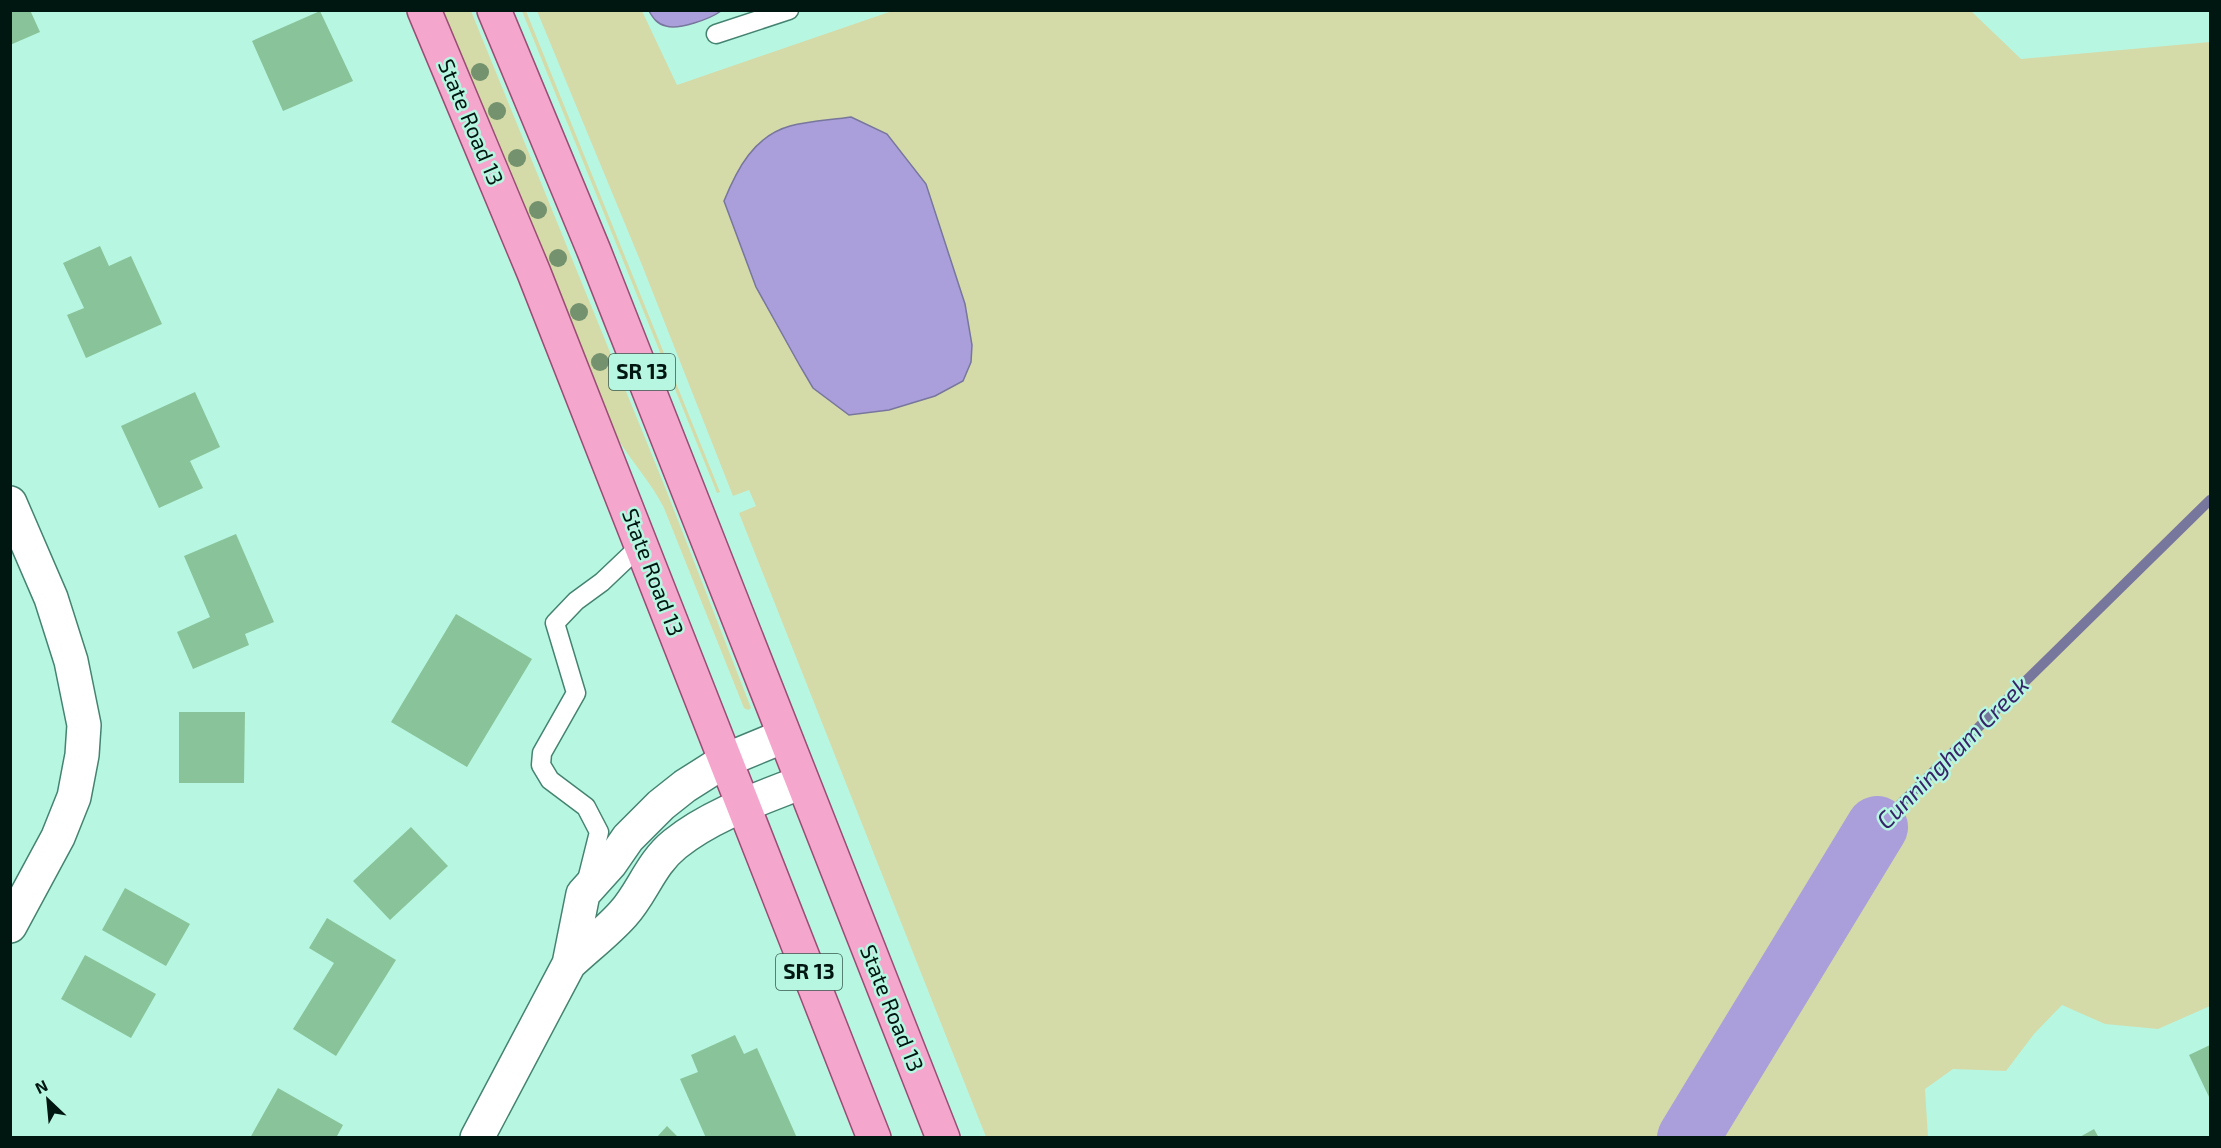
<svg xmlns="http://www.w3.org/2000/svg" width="2221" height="1148" font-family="'Exo 2',sans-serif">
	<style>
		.green { fill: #d5daa9; fill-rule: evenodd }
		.water { fill: #aa9fda; stroke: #77769d; stroke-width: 1.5 }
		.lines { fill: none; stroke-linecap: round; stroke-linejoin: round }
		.stream { stroke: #77769d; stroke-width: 10 }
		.river { stroke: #aa9fda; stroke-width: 62 }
		.building { fill: #89c399 }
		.service-casing { stroke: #458371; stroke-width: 21 }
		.minor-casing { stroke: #458371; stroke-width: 36 }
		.tertiary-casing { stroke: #458371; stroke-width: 36 }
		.primary-casing { stroke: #9a4d74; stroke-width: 36 }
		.service { stroke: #fff; stroke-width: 18 }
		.minor { stroke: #fff; stroke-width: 33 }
		.tertiary { stroke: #fff; stroke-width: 33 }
		.primary { stroke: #f4a6cc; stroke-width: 33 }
		.tree { fill: #73926d }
		.labels { text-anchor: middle; stroke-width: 5; stroke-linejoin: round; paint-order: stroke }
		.shield { fill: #b7f7e2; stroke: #375a4f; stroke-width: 1.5 }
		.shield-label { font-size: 21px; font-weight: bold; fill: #001610 }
		.street-label { font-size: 22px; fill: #001610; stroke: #b7f7e2 }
		.water-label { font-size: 24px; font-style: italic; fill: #382469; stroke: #b7f7e2 }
	</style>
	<rect width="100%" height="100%" fill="#b7f7e2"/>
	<path class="green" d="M895,10H1970L2021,59L2210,42V1006L2158,1029L2105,1024L2062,1005L2034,1034L2006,1071L1953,1069L1925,1089L1928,1137H986L739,513L756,506L749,490L733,496L642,265L537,11H642L677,85ZM887,134L926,184L965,304L972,345L971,362L963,381Z
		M443,11H471L665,487L751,708L748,710L744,708L664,508C651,482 631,461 616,436Z
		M522,11H526L720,492L717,493Z"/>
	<path class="water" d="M649,11H721C710,19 679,30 666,26C657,24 653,18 649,11Z
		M851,117L887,134L926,184L965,304L972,345L971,362L963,381L935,396L889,410L849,415L813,388L800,366L756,287L724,201C737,169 754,136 790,126C809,121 831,120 851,117Z"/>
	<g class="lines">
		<path class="stream" d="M1877,827L2210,500"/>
		<path class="river" d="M1688,1138L1877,827"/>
	</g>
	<path class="building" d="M10,10H30L40,32L10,45Z
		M320,11L353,81L283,111L252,41Z
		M100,246L109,266L131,256L162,324L86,358L67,315L84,308L63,263Z
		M195,392L220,447L190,461L203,488L159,508L121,426Z
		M236,534L274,622L245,634L249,645L193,669L177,632L210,617L184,556Z
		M456,614L532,659L467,767L391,722Z
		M179,712H245L244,783H179Z
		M411,827L448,866L390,920L353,881Z
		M125,888L190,924L166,966L102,930Z
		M327,918L396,960L336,1056L293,1029L334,963L309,948Z
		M85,955L156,994L131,1038L61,999Z
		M735,1035L744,1054L757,1048L797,1138H706L680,1079L698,1072L691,1055Z
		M2210,1045V1099L2189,1055Z
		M278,1088L343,1125L336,1138H250Z
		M667,1126L679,1138H656Z
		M2094,1129L2099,1138H2078Z"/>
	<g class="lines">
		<g class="service-casing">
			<path id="service" d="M716,34L789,10
				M587,880L599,832L586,807L550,780L541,765L542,753L576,693L555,623L576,601L602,582L642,544"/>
		</g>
		<g class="minor-casing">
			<path id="minor" d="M10,503L51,598L71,661L84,725L82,755L74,797L58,837L10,926"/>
		</g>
		<g class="tertiary-casing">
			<path id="tertiary" d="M569,964C587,947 607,932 623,914C643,892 650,864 675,844C711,815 759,799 802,782
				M477,1138L569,964L583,894L610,864L628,838L661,805L685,786L726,760L784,736"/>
		</g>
		<g class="primary-casing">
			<path id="primary" d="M424,10L534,273L874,1138
				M494,10L594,251L943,1138"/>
		</g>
		<use href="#service" class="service"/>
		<use href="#minor" class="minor"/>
		<use href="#tertiary" class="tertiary"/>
		<use href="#primary" class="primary"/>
	</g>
	<g class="tree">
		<circle cx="480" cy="72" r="9"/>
		<circle cx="497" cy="111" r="9"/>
		<circle cx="517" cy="158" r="9"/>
		<circle cx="538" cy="210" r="9"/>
		<circle cx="558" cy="258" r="9"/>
		<circle cx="579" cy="312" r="9"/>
		<circle cx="600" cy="362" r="9"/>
	</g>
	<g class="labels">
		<g class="shield">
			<rect x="609" y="354" width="66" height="36" rx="4.5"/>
			<rect x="776" y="954" width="66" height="36" rx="4.5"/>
		</g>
		<g class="shield-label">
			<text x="642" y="379">SR 13</text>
			<text x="809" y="979">SR 13</text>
		</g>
		<g class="street-label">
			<text transform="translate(471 122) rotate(67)" y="8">State Road 13</text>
			<text transform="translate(653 572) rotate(69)" y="8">State Road 13</text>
			<text transform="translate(892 1008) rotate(68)" y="8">State Road 13</text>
		</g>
		<g class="water-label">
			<text transform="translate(1953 753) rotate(-45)" y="8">Cunningham Creek</text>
		</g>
	</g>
	<rect width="2221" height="1148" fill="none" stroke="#001610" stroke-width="24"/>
	<g transform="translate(48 1100) rotate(334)" stroke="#b7f7e2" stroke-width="4.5" paint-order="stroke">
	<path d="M0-4.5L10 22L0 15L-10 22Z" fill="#001610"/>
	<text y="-9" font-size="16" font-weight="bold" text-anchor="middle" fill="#001610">N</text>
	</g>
</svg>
